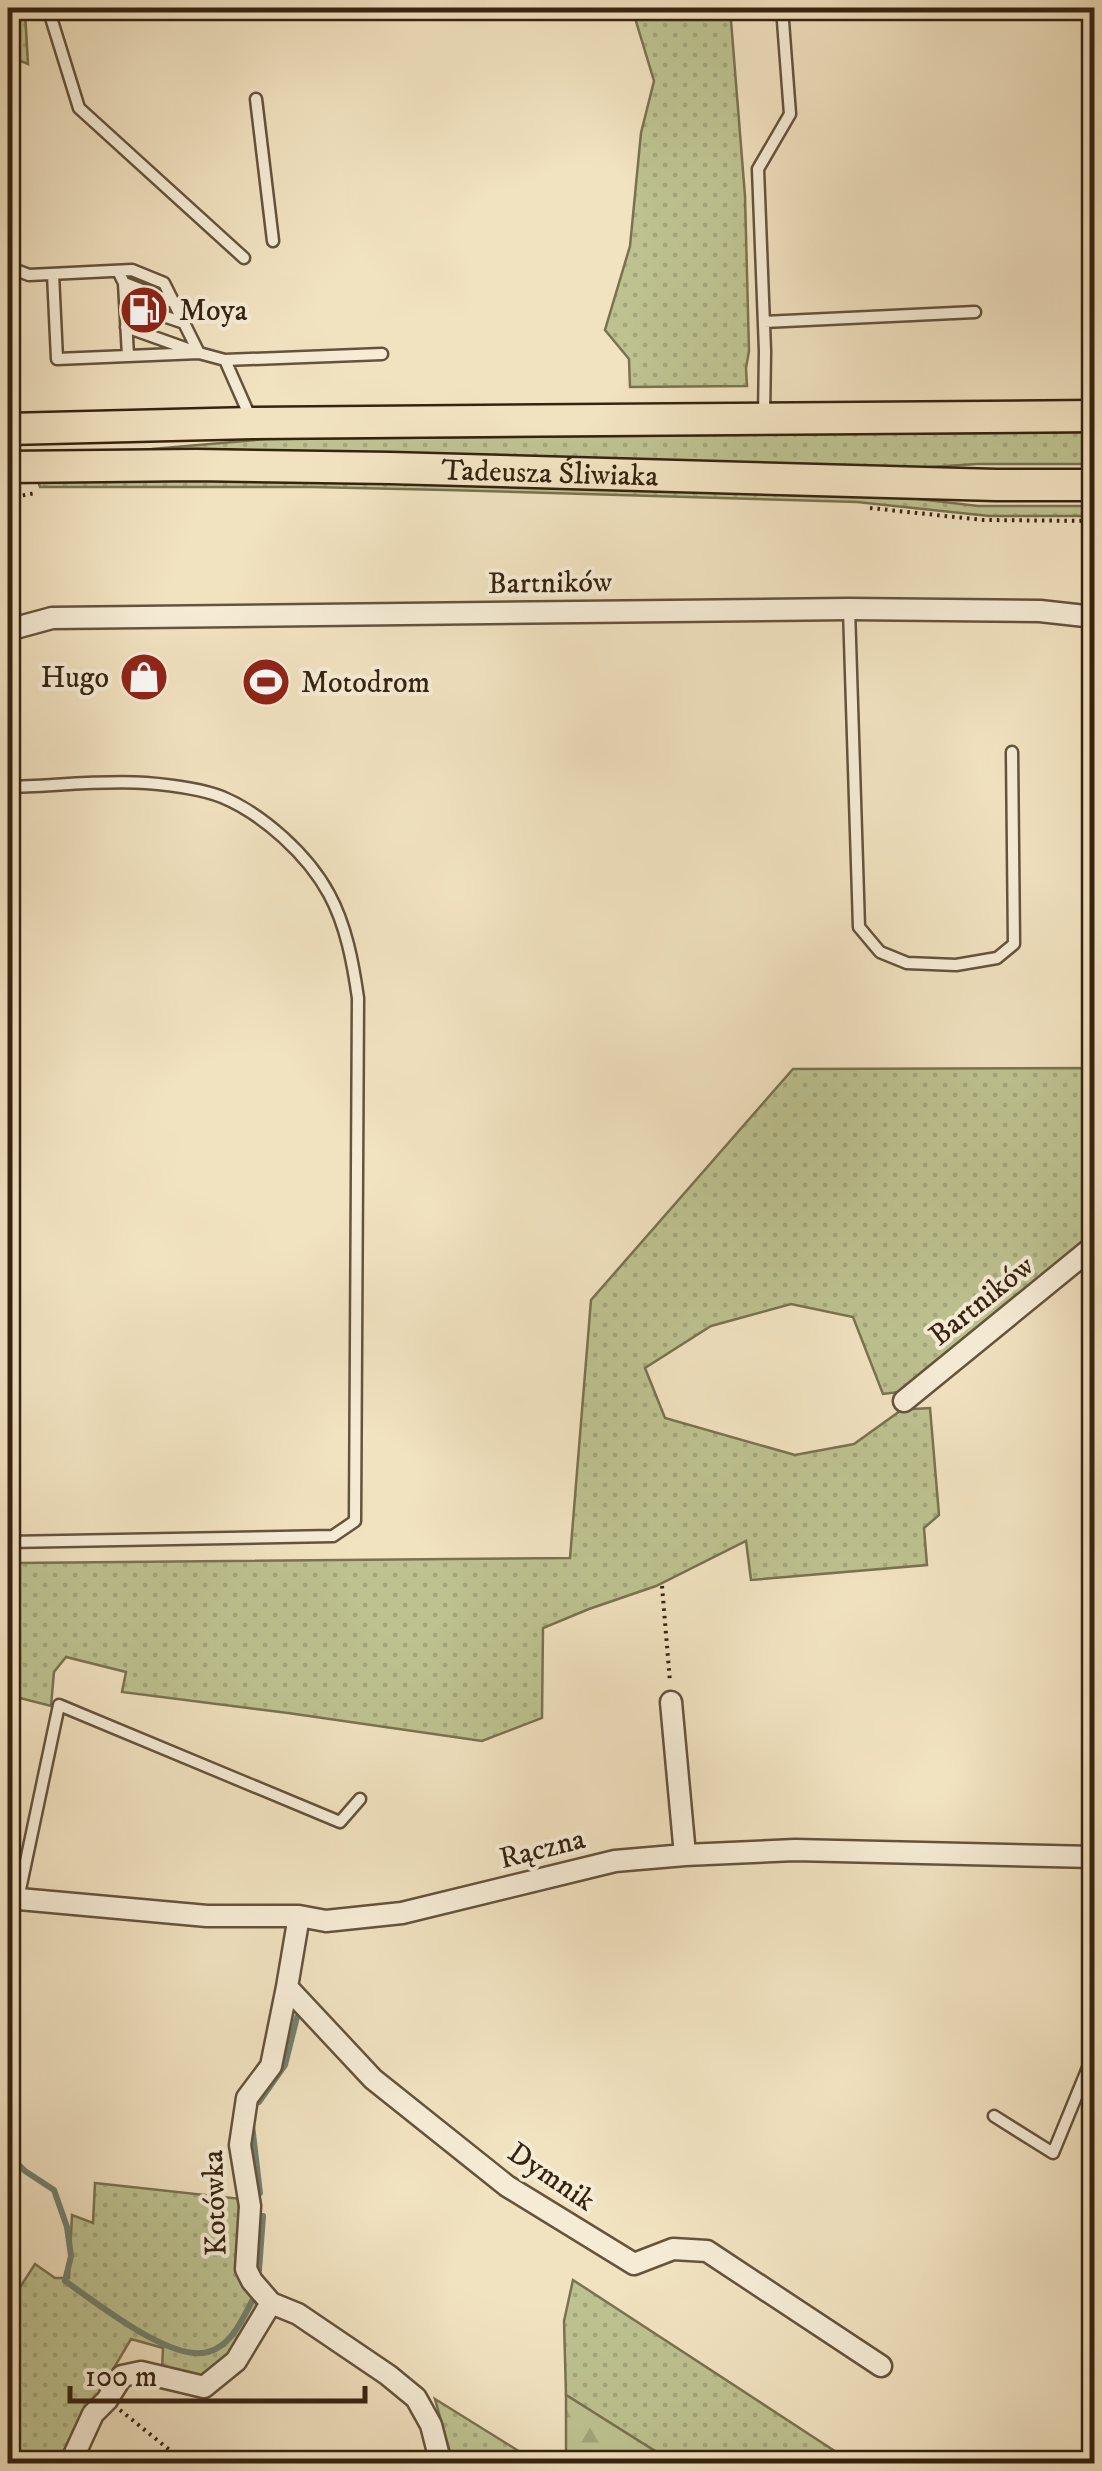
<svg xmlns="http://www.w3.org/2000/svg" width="1102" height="2471" font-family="'IM FELL DW Pica',serif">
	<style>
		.grass { fill: url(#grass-dots); stroke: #7a7250; stroke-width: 2.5 }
		.forest { fill: url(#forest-firs); stroke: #7a7250; stroke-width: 2.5 }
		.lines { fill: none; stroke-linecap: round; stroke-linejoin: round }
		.stream { stroke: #73806f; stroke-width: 6 }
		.lane-casing { stroke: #65533c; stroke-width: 15 }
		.street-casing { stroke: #65533c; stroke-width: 25 }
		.primary-casing { stroke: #362310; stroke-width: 35 }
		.path { stroke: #362310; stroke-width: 4; stroke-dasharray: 2.5 5; stroke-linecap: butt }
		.lane { stroke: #f6ecd6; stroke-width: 10 }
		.street { stroke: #f6ecd6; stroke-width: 20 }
		.primary { stroke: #f1e2c0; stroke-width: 30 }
		.labels { text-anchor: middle; stroke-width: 8; stroke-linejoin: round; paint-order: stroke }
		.poi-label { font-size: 30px; fill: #362310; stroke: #f6ecd6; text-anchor: start }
		.street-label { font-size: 30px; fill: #362310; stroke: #f6ecd6 }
	</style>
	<defs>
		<pattern id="grass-dots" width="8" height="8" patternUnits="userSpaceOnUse" patternTransform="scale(2.5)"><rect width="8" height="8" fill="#bdc290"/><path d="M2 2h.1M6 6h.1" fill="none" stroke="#a3a67b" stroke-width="1.8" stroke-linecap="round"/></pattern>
		<pattern id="forest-firs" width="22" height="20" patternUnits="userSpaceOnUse" patternTransform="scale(2.5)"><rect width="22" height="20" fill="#bdc290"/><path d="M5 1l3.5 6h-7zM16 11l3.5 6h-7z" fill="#a3a67b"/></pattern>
	</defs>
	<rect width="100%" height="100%" fill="#f1e2c0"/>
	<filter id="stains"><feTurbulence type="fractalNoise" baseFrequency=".002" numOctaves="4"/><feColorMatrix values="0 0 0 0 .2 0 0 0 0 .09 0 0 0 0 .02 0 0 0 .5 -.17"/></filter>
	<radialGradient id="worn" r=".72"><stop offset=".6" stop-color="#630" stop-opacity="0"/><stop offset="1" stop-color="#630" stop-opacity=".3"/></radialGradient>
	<path class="grass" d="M632,8H730L745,196L749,351L746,368L747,386L630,387L629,359L605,330L630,246L641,133L654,81Z
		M25,12L28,64L16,59L8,66V15Z
		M1094,432V464H977L867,471L153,455V449L266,439Z
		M312,477L859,492L978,506H1094V516H989L857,502L446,490L311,487H40L38,481Z
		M1094,1068V1237L907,1391L883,1394L853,1317L791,1304L711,1326L645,1368L665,1418L795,1455L854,1444L907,1406L913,1409L930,1408L939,1515L924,1528L927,1565L751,1580L746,1541L656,1586L589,1609L543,1628L542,1718L482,1741L288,1713L122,1692L126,1672L66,1657L54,1672L51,1706L8,1695V1610L14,1609L16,1563L570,1558L591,1300L793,1069Z
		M95,2183L242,2199V2279L247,2292L259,2307C246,2334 232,2358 207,2376L162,2371L163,2348L131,2339L83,2420L64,2463L8,2464V2306L35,2264L55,2278H69L72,2215L93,2223Z
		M573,2280L853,2463H674L566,2395L564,2321Z
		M435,2399L538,2463H453Z"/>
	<path class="forest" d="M566,2395L674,2463H566Z"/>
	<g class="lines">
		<path class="stream" d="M15,13L17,50
			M259,2102L285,2065L297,2017
			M252,2125L260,2193
			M8,2154L25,2171L54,2190L67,2227L71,2256L65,2281C96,2302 171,2363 208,2352C231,2346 242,2320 252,2301
			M259,2270L263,2216"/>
		<g class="lane-casing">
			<path id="lane" d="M48,8L79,108L244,258
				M256,99L273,241
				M8,267L29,275L132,270L164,283L199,353L225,360L382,354
				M118,271L124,283L128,356
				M53,274L57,359L199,353L126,327
				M124,283L173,302
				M125,303L184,323
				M764,322L975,312
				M225,360L251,419
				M764,417L765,351L758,169L790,114L782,8
				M849,609L859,927L880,952L907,963L956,965L997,958L1014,944L1012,752
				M8,787C53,786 102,780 146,783C171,785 199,788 222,797C263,814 308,855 329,894C346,925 353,963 358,998L355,1521L333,1536L8,1542
				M18,1899L59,1705L340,1822L360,1799
				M994,2116L1053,2153L1094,2053"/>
		</g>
		<g class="street-casing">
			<path id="street" d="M8,630L52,618L849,609L1040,611L1094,617
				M904,1401L1094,1246
				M671,1702L685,1855
				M8,1898L207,1916H299L326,1921L402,1913L615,1861L685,1855L795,1850L1094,1857
				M299,1916L287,1987L373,2079L507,2186L634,2264L673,2249L707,2251L881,2366
				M271,2303L298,2314L388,2375L416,2398L431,2425L441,2464
				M70,2464L93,2414L107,2400L122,2376L141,2372L204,2387L236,2361L271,2303L252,2281L246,2269L250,2206L240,2145L247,2098L271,2066L287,1987"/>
		</g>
		<g class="primary-casing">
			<g id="primary">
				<path d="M8,429L252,423L1094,416"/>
				<path id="s1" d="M8,467L196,465L390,468L996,485H1094"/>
			</g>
		</g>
		<path class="path" d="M8,498L36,493
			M870,508L983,520L1094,521
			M662,1586L670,1682
			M120,2410L187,2464"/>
		<use href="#lane" class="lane"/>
		<use href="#street" class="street"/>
		<use href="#primary" class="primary"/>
	</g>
	<defs>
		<g id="fuel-disc" transform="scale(2.5)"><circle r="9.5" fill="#8f2418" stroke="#f6ecd6"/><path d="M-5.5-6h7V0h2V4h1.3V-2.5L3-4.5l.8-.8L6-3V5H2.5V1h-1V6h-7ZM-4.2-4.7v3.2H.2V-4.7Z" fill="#fff"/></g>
		<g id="shop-disc" transform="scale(2.5)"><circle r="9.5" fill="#8f2418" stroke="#f6ecd6"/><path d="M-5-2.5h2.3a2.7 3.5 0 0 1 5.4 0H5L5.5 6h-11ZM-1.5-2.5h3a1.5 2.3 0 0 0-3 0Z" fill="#fff"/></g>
		<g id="stadium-disc" transform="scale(2.5)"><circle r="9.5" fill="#8f2418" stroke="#f6ecd6"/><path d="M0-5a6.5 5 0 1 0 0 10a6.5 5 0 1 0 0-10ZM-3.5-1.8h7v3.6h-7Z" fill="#fff"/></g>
	</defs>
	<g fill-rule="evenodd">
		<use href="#fuel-disc" x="144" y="310"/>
		<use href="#shop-disc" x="144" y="677"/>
		<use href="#stadium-disc" x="266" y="682"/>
	</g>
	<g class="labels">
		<g class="poi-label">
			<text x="179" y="320">Moya</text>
			<text x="109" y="687" text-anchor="end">Hugo</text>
			<text x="301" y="692">Motodrom</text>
		</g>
		<g class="street-label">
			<text dy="10" stroke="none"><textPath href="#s1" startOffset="542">Tadeusza Śliwiaka</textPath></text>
			<text transform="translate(550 582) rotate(-1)" y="10">Bartników</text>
			<text transform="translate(981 1300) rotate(-39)" y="10">Bartników</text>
			<text transform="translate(542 1848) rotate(-14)" y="10">Rączna</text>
			<text transform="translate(552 2176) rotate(34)" y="10">Dymnik</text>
			<text transform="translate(214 2203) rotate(-92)" y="10">Kotówka</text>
		</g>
	</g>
	<rect width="1102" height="2471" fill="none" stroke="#f1e2c0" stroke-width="40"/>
	<rect x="10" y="10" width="1082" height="2451" fill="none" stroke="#362310" stroke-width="5"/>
	<rect x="20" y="20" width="1062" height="2431" fill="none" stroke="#362310" stroke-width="2.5"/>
	<path d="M70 2386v15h295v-15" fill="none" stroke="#362310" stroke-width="5"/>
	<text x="85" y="2386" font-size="30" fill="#362310" stroke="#f6ecd6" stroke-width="8" paint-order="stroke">100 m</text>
	<rect width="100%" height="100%" filter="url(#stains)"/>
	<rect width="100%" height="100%" fill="url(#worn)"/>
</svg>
